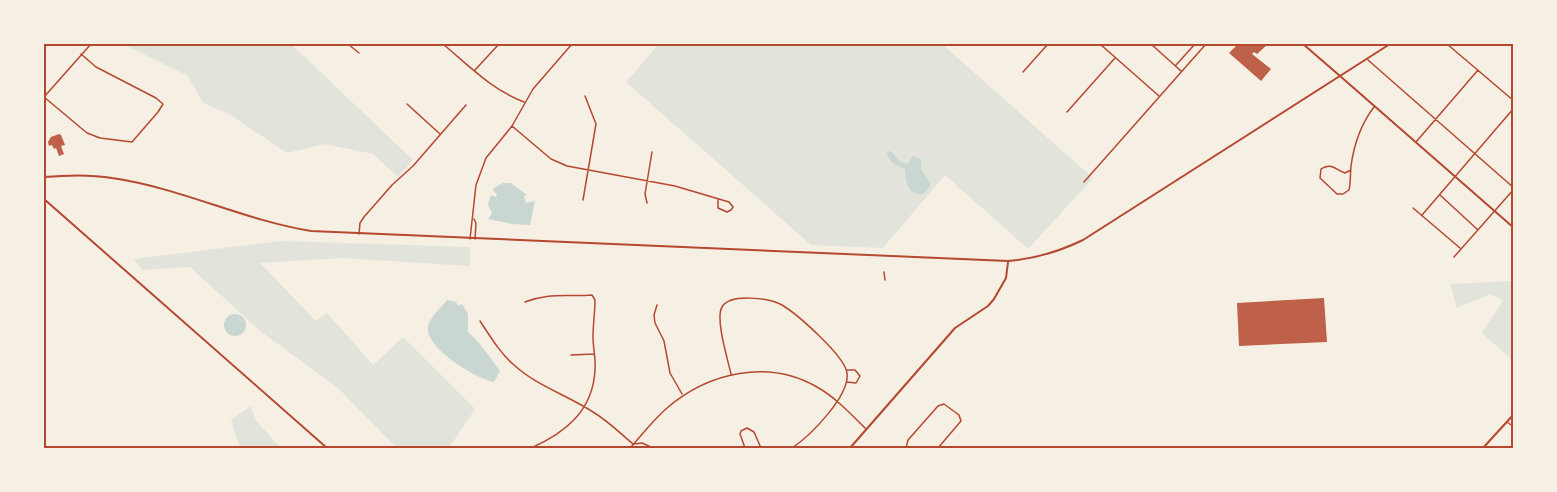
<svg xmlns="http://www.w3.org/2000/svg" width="1557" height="492" font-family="'PT Sans Narrow',sans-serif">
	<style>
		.green { fill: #e2e4dc }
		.water { fill: #c9d6d2 }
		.building { fill: #bf614a }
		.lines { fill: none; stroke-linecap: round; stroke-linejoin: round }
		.minor { stroke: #b5482f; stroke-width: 1.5 }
		.tertiary { stroke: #b5482f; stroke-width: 2 }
		.secondary { stroke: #b5482f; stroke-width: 2 }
		.primary { stroke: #b5482f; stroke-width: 2 }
		.neatline { fill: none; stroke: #b5482f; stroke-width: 2 }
	</style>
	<rect width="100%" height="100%" fill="#f6efe4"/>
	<path class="green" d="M123,44H291L413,160L398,177L373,154L325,144L287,153L229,114L203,103L188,76Z
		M659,44H942L1093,178L1028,249L945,175L883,248L811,245L626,82Z
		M281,241L470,247V266L342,258L260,263L316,321L327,313L373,365L403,337L475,409L449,448H397L338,388L260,331L190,267L142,270L134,259Z
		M1513,281H1514L1513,361L1482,333L1503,300L1490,294L1457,308L1450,284Z
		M251,406L256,421L281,448H240L231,420Z"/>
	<path class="water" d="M890,151L893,153L899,161L907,164L913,156L921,159V169L931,184L927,191L920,195C905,191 906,180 905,169C897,167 887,161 887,152Z
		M503,183H511L527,195L524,196L526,203L535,201L530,225L512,224L488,219L492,213L488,205L490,197L492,195L496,197L497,194L493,191L494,188Z
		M447,300L456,302L458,306L462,304L468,314V332C480,342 490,358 500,371L494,382C476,379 425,348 428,327C429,318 442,307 447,300Z
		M224 325a11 11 0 1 1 22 0a11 11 0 1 1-22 0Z"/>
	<path class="building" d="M1238,44L1267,45L1257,54L1254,52L1252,54L1271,69L1261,81L1229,53Z
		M59,134L61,135L65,145L61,146L64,154L59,156L56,148L54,149L52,145L49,146L48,142L51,137Z
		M1324,298L1327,342L1239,346L1237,303Z"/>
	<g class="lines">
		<path class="minor" d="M348,44L359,53
			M443,44C468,65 492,90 524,102
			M1100,44L1159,96
			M1151,44L1181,71
			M1447,44L1514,101
			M1368,60L1514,188
			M1176,65L1195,44
			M475,70L499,44
			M1023,72L1048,44
			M44,97L87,133L100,138L132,142L158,112L163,104L156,98L96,67L81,54
			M44,97L91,44
			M407,104L440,134
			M1067,112L1115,58
			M512,126L551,159L567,166L675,186L729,202L733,207L731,210L727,212L718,208V199
			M1416,142L1478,70
			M1351,170L1345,173C1336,170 1331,162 1321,169L1320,178L1337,194H1343L1349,190C1351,182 1350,174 1351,166C1354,144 1361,124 1374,107
			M1084,182L1206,44
			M1440,195L1478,230
			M583,200L596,124L585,96
			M647,203L645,194L652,152
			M1413,208L1460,248
			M1422,215L1514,108
			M474,219L476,223L475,239
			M359,234L360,223L364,217L392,185L413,166L466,105
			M470,239L476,185L486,158L512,126L533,89L572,44
			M1454,257L1514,189
			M884,272L885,280
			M525,302C550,292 567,297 592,295L595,300C595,312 593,325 593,337C593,348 596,359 595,370C593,411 565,433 531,448
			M657,305L654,315L655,323L664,341L670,373L682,394
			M480,321C490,336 500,353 514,365C537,386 567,395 593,412C608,421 620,433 633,444
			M571,355L594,354
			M731,374C728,360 715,319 722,307C730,293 769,298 782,305C797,314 845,356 847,373C850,396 810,436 792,448
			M847,382L856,383L860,376L855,370H847
			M1507,422L1514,427
			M634,444L642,443L653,448
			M630,448C642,435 653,420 667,408C709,372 768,359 817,387C835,397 851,414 866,429
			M745,448L740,434L741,431L747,428L754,432L761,448
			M906,448L908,440L938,406L944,404L959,415L961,421L938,448"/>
		<path class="tertiary" d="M1340,76L1514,228
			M850,448L955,328L988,306L994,299L1006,278L1008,262
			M1483,448L1514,414"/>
		<path class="secondary" d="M1303,44L1340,76"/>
		<path class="primary" d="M44,177C67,175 89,174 112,178C181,188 243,220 311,231L1008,261C1035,259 1058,252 1083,240L1390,44
			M44,199L327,448"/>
	</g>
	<rect width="1557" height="492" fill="none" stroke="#f6efe4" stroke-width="90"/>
	<rect x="45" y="45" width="1467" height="402" class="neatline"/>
</svg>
